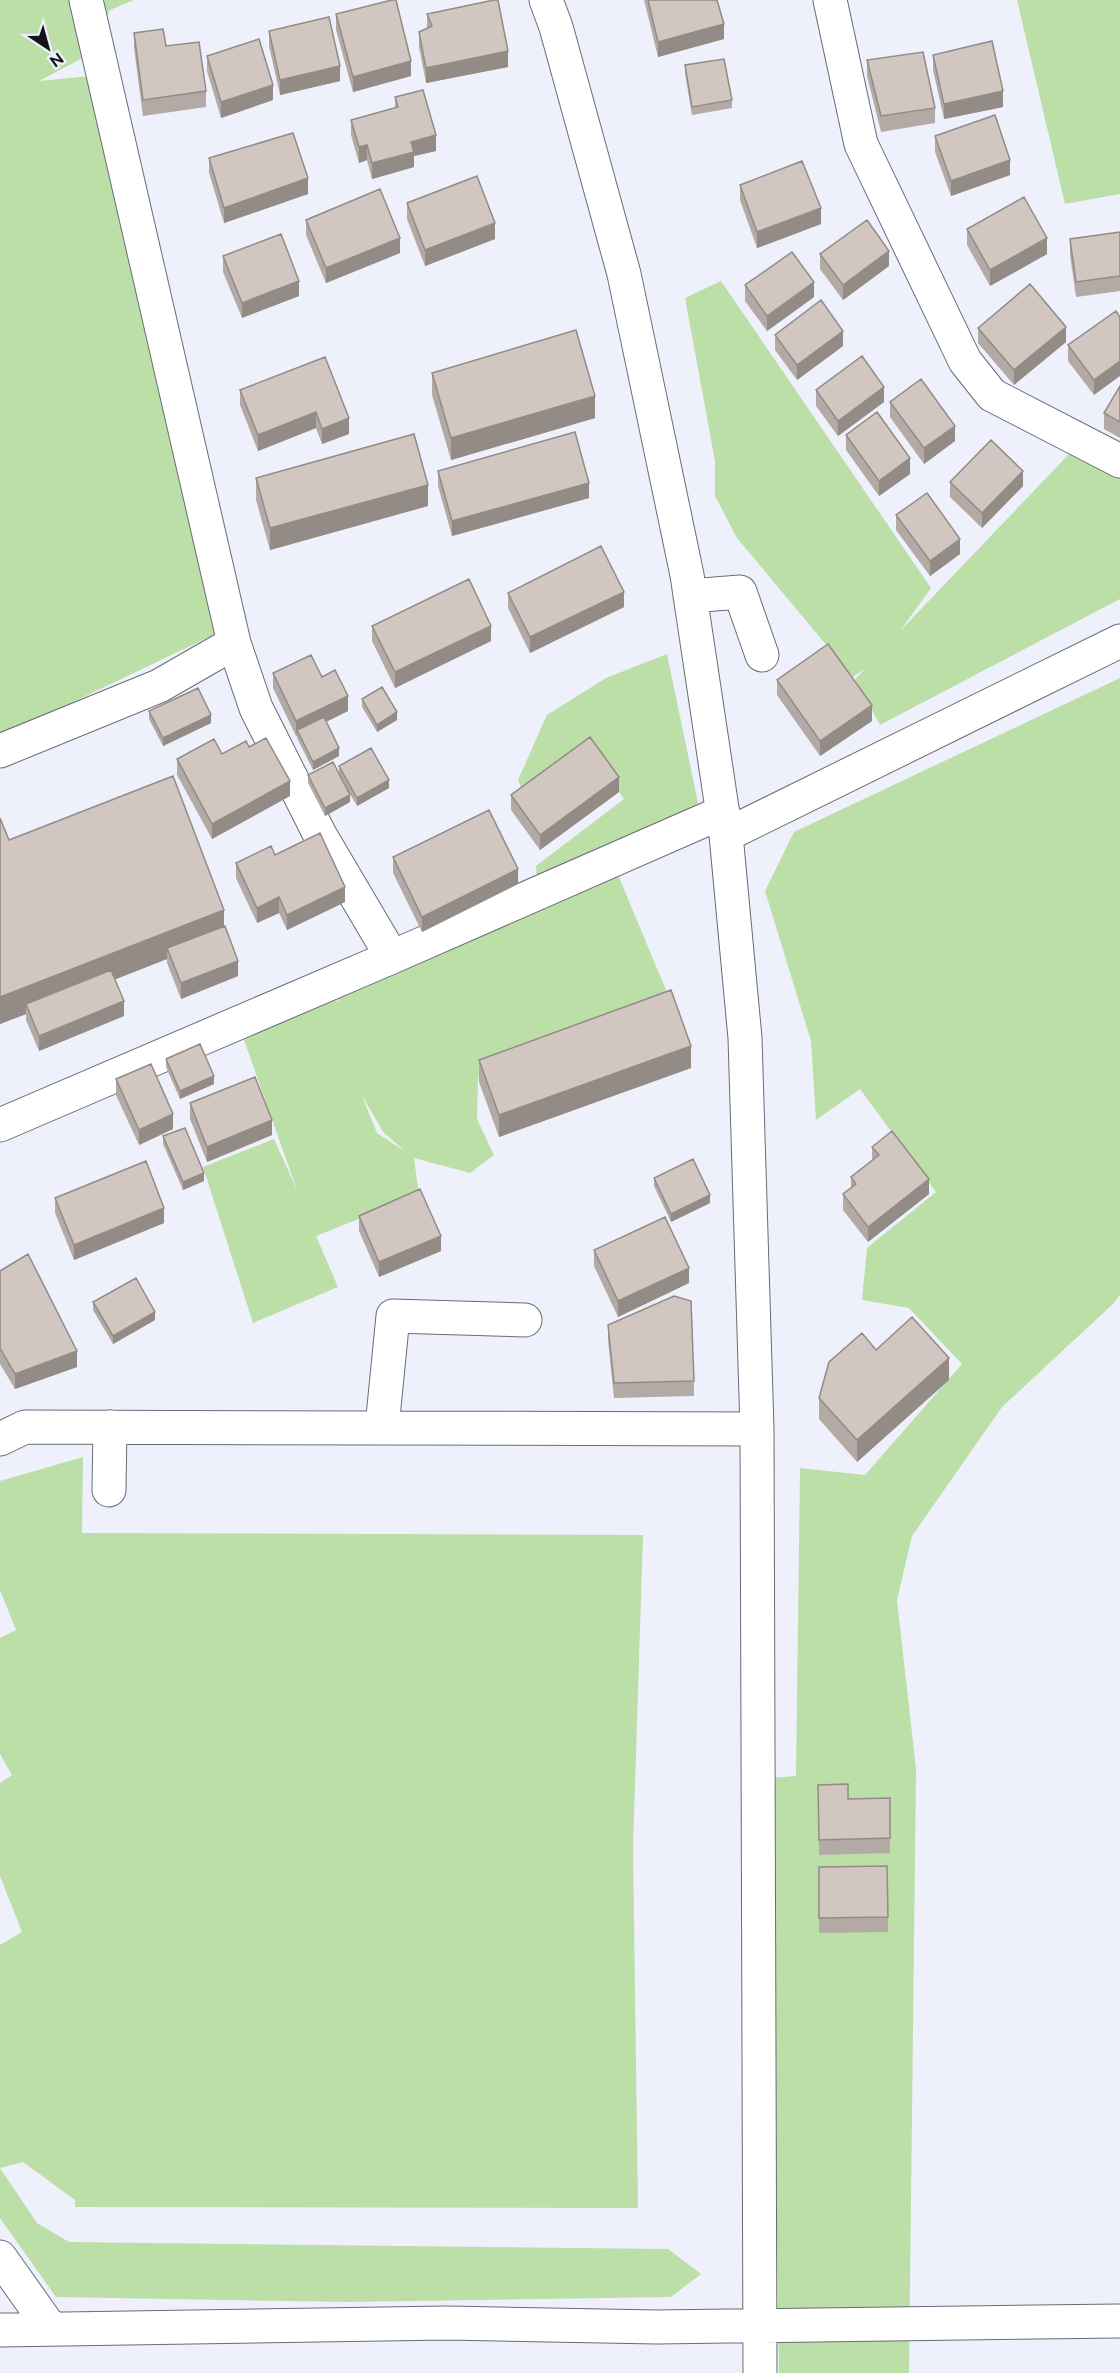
<svg xmlns="http://www.w3.org/2000/svg" width="1120" height="2373" font-family="Raleway,sans-serif">
	<style>
		.green { fill: #bbdfa6; fill-rule: evenodd }
		.lines { fill: none; stroke-linecap: round; stroke-linejoin: round }
		.minor-casing { stroke: #696b75; stroke-width: 35 }
		.minor { stroke: #fff; stroke-width: 33 }
		.wall { fill: #b4aaa5 }
		.shaded-wall { fill: #928b86 }
		.building { fill: #d1c6c0; stroke: #928b86; stroke-width: 1.5 }
	</style>
	<rect width="100%" height="100%" fill="#eef1fc"/>
	<path class="green" d="M0,0H134L110,10L90,54L39,81L90,76L230,627L0,737Z
		M1017,0H1120V194L1065,204Z
		M721,281L931,588L900,631L1072,451L1120,477V599L880,725L855,679L866,668L853,677L737,538L715,496V461L685,298Z
		M667,654L698,803L688,816L538,894L536,866L624,799L587,747L523,791L518,780L547,715L606,678Z
		M1120,678V1295L1114,1303L1002,1407L912,1536L897,1600L916,1769L909,2373H779L770,1778L796,1776L800,1468L865,1475L962,1364L909,1308L862,1300L867,1248L936,1192L860,1089L816,1120L811,1041L765,891L794,832Z
		M618,875L671,1002L478,1077L477,1119L494,1155L470,1173L414,1158L419,1195L316,1236L338,1287L253,1323L203,1167L274,1139L297,1190L238,1023L323,987L338,1002L341,979ZM362,1096L384,1133L406,1152L377,1133Z
		M83,1457L82,1533L643,1535L633,1847L638,2208L75,2207V2200L23,2162L0,2168L37,2223L69,2242L668,2249L701,2274L671,2297L349,2302L56,2297L0,2218V1945L22,1932L0,1876V1783L12,1775L0,1754V1638L16,1630L0,1590V1481Z"/>
	<g class="lines">
		<g class="minor-casing">
			<path id="minor" d="M86,0L234,643L256,708L320,835L392,957
				M546,0L556,27L624,274L687,575L726,835L745,1038L757,1429L760,2373
				M830,0L861,144L965,361L992,395L1120,461
				M690,596L740,592L762,655
				M0,751L159,686L234,643
				M726,835L1120,641
				M0,1125L392,957L723,812
				M382,1427L393,1316L525,1320
				M0,1439L25,1427L757,1429
				M109,1490L110,1427
				M0,2257L51,2329
				M0,2330L447,2323L657,2327L1120,2321"/>
		</g>
		<use href="#minor" class="minor"/>
	</g>
	<path class="wall" d="M644,0H717L724,39L658,57Z
		M336,14L411,76L353,92L336,30Z
		M427,14L508,67L426,83L419,47V32L427,28Z
		M269,31L340,81L280,95L269,46Z
		M134,33L166,46L206,91V107L143,116L134,48Z
		M933,55L1003,107L944,119L933,70Z
		M207,56L273,100L221,118L207,71Z
		M867,60L935,108V123L881,132L867,76Z
		M685,65L732,100V108L692,115L685,73Z
		M395,97L436,151L414,156V167L372,179L367,160L359,163L351,135V120L395,108Z
		M935,136L1010,175L951,196L935,152Z
		M209,158L308,194L224,223L209,173Z
		M740,185L821,224L757,248L740,200Z
		M407,203L495,239L425,266L407,219Z
		M306,220L400,253L326,283L306,235Z
		M967,229L1047,254L990,286L967,245Z
		M1120,232V291L1076,297L1070,255V239Z
		M820,254L889,266L843,300L820,269Z
		M223,256L299,296L242,318L223,272Z
		M745,285L814,297L767,331L745,301Z
		M1120,317L1094,395L1068,361V345Z
		M978,328L1066,342L1014,385L978,343Z
		M775,335L843,346L797,380L775,350Z
		M325,357L349,434L322,444L316,428L258,451L240,405V390Z
		M432,373L595,418L451,460L432,395Z
		M1120,386V438L1104,429V413Z
		M816,390L884,402L838,436L816,406Z
		M890,402L955,441L924,464L890,417Z
		M846,435L910,474L879,496L846,450Z
		M438,471L589,498L452,536L438,486Z
		M256,478L428,506L270,550L256,500Z
		M950,482L1023,486L982,528L950,497Z
		M896,515L960,554L930,576L896,530Z
		M508,593L624,607L530,653L508,608Z
		M372,626L491,641L395,688L372,641Z
		M273,673L322,677L348,711L326,722L339,756L313,770L297,738V736H296L273,688Z
		M777,680L872,721L820,756L777,695Z
		M362,699L397,720L377,732L362,707Z
		M149,711L211,723L163,746L149,719Z
		M249,747L290,796L212,839L177,775V759L222,754Z
		M339,766L389,788L357,806L346,787L350,802L325,816L308,783V775L339,773Z
		M619,792L540,850L511,810V795Z
		M0,818L9,840L224,927L238,976L181,999L167,963V959L115,979L124,1016L39,1051L26,1020V1014L0,1024Z
		M275,855L345,902L287,930L279,913L257,923L236,878V863Z
		M393,857L518,884L422,932L393,873Z
		M166,1059L214,1084L180,1099L166,1067Z
		M479,1060L691,1068L499,1137L479,1082Z
		M116,1079L173,1129L139,1145L116,1095Z
		M190,1103L272,1135L207,1162L190,1119Z
		M163,1136L204,1181L183,1190L163,1144Z
		M872,1147L929,1194L868,1242L843,1210V1194L851,1188V1177L872,1161Z
		M654,1178L710,1203L671,1222L654,1186Z
		M55,1198L164,1223L74,1260L55,1213Z
		M359,1216L441,1251L379,1277L359,1231Z
		M594,1250L689,1283L618,1317L594,1266Z
		M0,1271L77,1367L15,1389L0,1364Z
		M93,1302L155,1320L113,1344L93,1310Z
		M608,1325L694,1381V1396L614,1398L608,1340Z
		M876,1350L949,1380L857,1462L819,1419V1398Z
		M818,1785L848,1799L890,1798V1853L819,1855Z
		M819,1867L888,1917V1932L819,1933Z"/>
	<path class="shaded-wall" d="M724,24V39L658,57V42Z
		M508,51V67L426,83V68Z
		M411,61V76L353,92V77Z
		M340,66V81L280,95V80Z
		M273,85V100L221,118V102Z
		M1003,91V107L944,119V104Z
		M436,135V151L414,156V167L372,179V163L411,142Z
		M367,145V160L359,163V147Z
		M1010,160V175L951,196V181Z
		M308,178V194L224,223V208Z
		M821,208V224L757,248V232Z
		M495,223V239L425,266V250Z
		M400,238V253L326,283V268Z
		M1047,238V254L990,286V270Z
		M889,251V266L843,300V285Z
		M299,281V296L242,318V303Z
		M814,282V297L767,331V316Z
		M1066,327V342L1014,385V370Z
		M843,331V346L797,380V365Z
		M1120,361V376L1094,395V380Z
		M884,387V402L838,436V421Z
		M595,396V418L451,460V438Z
		M316,412V428L258,451V435Z
		M349,418V434L322,444V429Z
		M955,426V441L924,464V448Z
		M910,458V474L879,496V481Z
		M1023,471V486L982,528V513Z
		M589,483V498L452,536V521Z
		M428,485V506L270,550V528Z
		M960,539V554L930,576V561Z
		M624,592V607L530,653V637Z
		M491,626V641L395,688V672Z
		M348,696V711L299,735L297,730L296,736V721Z
		M872,705V721L820,756V741Z
		M397,712V720L377,732V725Z
		M211,715V723L163,746V738Z
		M339,748V756L313,770V762Z
		M619,777V792L540,850V835Z
		M389,780V788L357,806V798Z
		M290,781V796L212,839V824Z
		M350,795V802L325,816V808Z
		M518,869V884L422,932V917Z
		M345,887V902L287,930V915Z
		M279,897V913L257,923V908Z
		M224,910V937L167,948V959L30,1013L26,1004V1014L0,1024V997Z
		M238,961V976L181,999V983Z
		M124,1001V1016L39,1051V1036Z
		M691,1046V1068L499,1137V1115Z
		M214,1076V1084L180,1099V1091Z
		M173,1114V1129L139,1145V1130Z
		M272,1120V1135L207,1162V1147Z
		M204,1173V1181L183,1190V1182Z
		M929,1179V1194L868,1242V1227Z
		M710,1195V1203L671,1222V1214Z
		M164,1208V1223L74,1260V1245Z
		M441,1236V1251L379,1277V1262Z
		M689,1268V1283L618,1317V1301Z
		M155,1312V1320L113,1344V1336Z
		M77,1351V1367L15,1389V1374Z
		M949,1358V1380L857,1462V1440Z"/>
	<path class="building" d="M392,0H396L411,61L353,77L336,14Z
		M494,0H498L508,51L426,68L419,32L432,26L427,14Z
		M648,0H717L724,24L658,42Z
		M329,17L340,66L280,80L269,31Z
		M163,29L166,46L199,42L206,91L143,100L134,33Z
		M259,39L273,85L221,102L207,56Z
		M992,41L1003,91L944,104L933,55Z
		M923,52L935,108L881,116L867,60Z
		M724,59L732,100L692,107L685,65Z
		M423,90L436,135L411,142L414,152L372,163L367,145L359,147L351,120L398,107L395,97Z
		M995,115L1010,160L951,181L935,136Z
		M293,133L308,178L224,208L209,158Z
		M802,161L821,208L757,232L740,185Z
		M477,176L495,223L425,250L407,203Z
		M380,189L400,238L326,268L306,220Z
		M1024,197L1047,238L990,270L967,229Z
		M867,220L889,251L843,285L820,254Z
		M1120,232V276L1076,282L1070,239Z
		M281,234L299,281L242,303L223,256Z
		M792,252L814,282L767,316L745,285Z
		M1030,284L1066,327L1014,370L978,328Z
		M821,300L843,331L797,365L775,335Z
		M1116,311L1120,317V361L1094,380L1068,345Z
		M576,330L595,396L451,438L432,373Z
		M862,356L884,387L838,421L816,390Z
		M325,357L349,418L322,429L316,412L258,435L240,390Z
		M921,379L955,426L924,448L890,402Z
		M1120,386V422L1104,413Z
		M877,412L910,458L879,481L846,435Z
		M575,432L589,483L452,521L438,471Z
		M414,434L428,485L270,528L256,478Z
		M991,440L1023,471L982,513L950,482Z
		M927,493L960,539L930,561L896,515Z
		M601,546L624,592L530,637L508,593Z
		M469,579L491,626L395,672L372,626Z
		M828,644L872,705L820,741L777,680Z
		M311,655L322,677L335,670L348,696L296,721L273,673Z
		M382,687L397,712L377,725L362,699Z
		M198,688L211,715L163,738L149,711Z
		M324,717L339,748L313,762L297,730Z
		M590,737L619,777L540,835L511,795Z
		M266,738L290,781L212,824L177,759L214,739L222,754L246,741L249,747Z
		M371,748L389,780L357,798L339,766Z
		M333,762L350,795L325,808L308,775Z
		M173,776L224,910L0,997V818L9,840Z
		M489,810L518,869L422,917L393,857Z
		M320,833L345,887L287,915L279,897L257,908L236,863L271,846L275,855Z
		M225,926L238,961L181,983L167,948Z
		M111,970L124,1001L39,1036L26,1004Z
		M671,990L691,1046L499,1115L479,1060Z
		M200,1044L214,1076L180,1091L166,1059Z
		M151,1064L173,1114L139,1130L116,1079Z
		M255,1077L272,1120L207,1147L190,1103Z
		M185,1128L204,1173L183,1182L163,1136Z
		M892,1131L929,1179L868,1227L843,1194L856,1184L851,1177L879,1155L872,1147Z
		M693,1159L710,1195L671,1214L654,1178Z
		M146,1161L164,1208L74,1245L55,1198Z
		M420,1189L441,1236L379,1262L359,1216Z
		M665,1217L689,1268L618,1301L594,1250Z
		M28,1254L77,1351L15,1374L0,1348V1271Z
		M136,1278L155,1312L113,1336L93,1302Z
		M674,1296L691,1301L694,1381L614,1383L608,1325Z
		M912,1317L949,1358L857,1440L819,1398L829,1362L862,1333L876,1350Z
		M848,1784V1799L890,1798V1838L819,1840L818,1785Z
		M887,1866L888,1917L819,1918V1867Z"/>
	<g transform="translate(48 48) rotate(144)" stroke="#eef1fc" stroke-width="4.5" paint-order="stroke">
	<path d="M0-4.5L10 22L0 15L-10 22Z" fill="#131418"/>
	<text y="-9" font-size="16" font-weight="bold" text-anchor="middle" fill="#131418">N</text>
	</g>
</svg>
